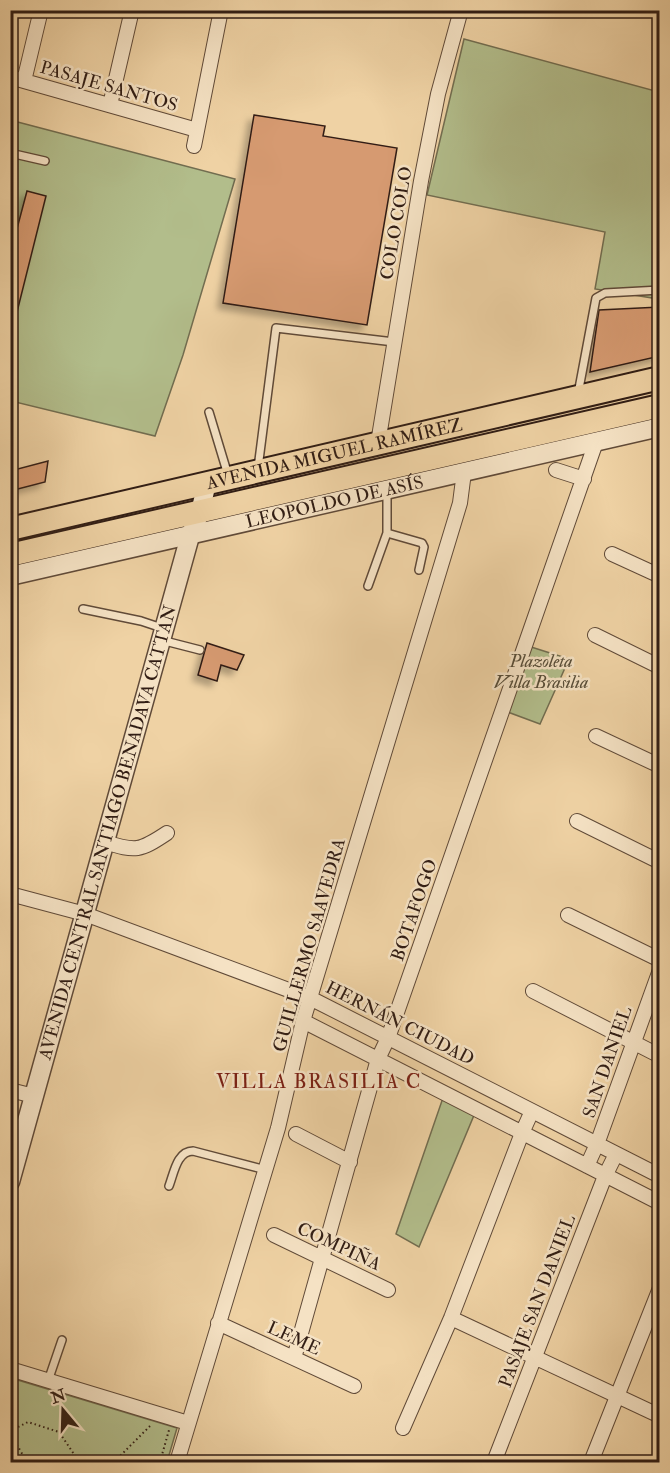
<svg xmlns="http://www.w3.org/2000/svg" width="670" height="1473" font-family="'IM FELL Double Pica',serif">
	<style>
		.green { fill: #b2bd8b; stroke: #726d50; stroke-width: 1.5 }
		.building { fill: #d69a71; stroke: #311d14; stroke-width: 1.5; filter: url(#shadow) }
		.lines { fill: none; stroke-linecap: round; stroke-linejoin: round }
		.service-casing { stroke: #604a38; stroke-width: 10 }
		.minor-casing { stroke: #604a38; stroke-width: 16 }
		.tertiary-casing { stroke: #604a38; stroke-width: 21 }
		.primary-casing { stroke: #311d14; stroke-width: 26 }
		.path { stroke: #311d14; stroke-width: 2; stroke-dasharray: 1.5 3; stroke-linecap: butt }
		.service { stroke: #f5e2c4; stroke-width: 7 }
		.minor { stroke: #f5e2c4; stroke-width: 14 }
		.tertiary { stroke: #f5e2c4; stroke-width: 18 }
		.primary { stroke: #efd2a4; stroke-width: 22 }
		.labels { text-anchor: middle; stroke-width: 5; stroke-linejoin: round; paint-order: stroke }
		.street-label { font-size: 18px; fill: #311d14; stroke: #f5e2c4 }
		.park-label { font-size: 18px; font-style: italic; fill: #584d38; stroke: #f5e2c4 }
		.neighbourhood-label { font-size: 20px; letter-spacing: 1.5px; fill: #7a1f14; stroke: #f5e2c4 }
	</style>
	<defs>
		<filter id="shadow"><feDropShadow dx="-5.5" dy="5.5" stdDeviation="3" flood-color="#0004"/></filter>
	</defs>
	<rect width="100%" height="100%" fill="#efd2a4"/>
	<filter id="stains"><feTurbulence type="fractalNoise" baseFrequency=".00333" numOctaves="4"/><feColorMatrix values="0 0 0 0 .2 0 0 0 0 .09 0 0 0 0 .02 0 0 0 .5 -.17"/></filter>
	<radialGradient id="worn" r=".72"><stop offset=".6" stop-color="#630" stop-opacity="0"/><stop offset="1" stop-color="#630" stop-opacity=".3"/></radialGradient>
	<path class="green" d="M464,39L659,92V299L595,289L605,232L427,195Z
		M10,120L235,179L183,355L155,436L11,401Z
		M528,646L569,659L540,724L505,711Z
		M445,1092L477,1108L419,1247L396,1234Z
		M11,1378L177,1428L167,1462H11Z"/>
	<path class="building" d="M254,115L325,126L323,136L397,148L367,325L223,303Z
		M27,191L46,196L15,320H10V255Z
		M660,307V356L590,372L599,310Z
		M48,461L45,482L10,491V471Z
		M207,643L244,655L237,670L221,665L217,681L198,675Z"/>
	<g class="lines">
		<g class="service-casing">
			<path id="service" d="M10,153L45,161
				M578,394L596,298L605,293L660,290
				M209,412L228,475
				M258,468L276,328L394,342
				M387,491V533L422,543L424,547L419,570
				M368,586L387,533
				M83,609L141,621L162,628
				M161,640L200,650
				M169,1186C174,1173 177,1151 193,1151L266,1170
				M48,1381L62,1340"/>
		</g>
		<g class="minor-casing">
			<path id="minor" d="M10,77L197,130
				M24,81L41,10
				M110,105L132,10
				M194,146L221,10
				M378,443L421,181L438,94L461,10
				M556,470L584,479
				M612,554L660,576
				M595,635L660,667
				M596,736L660,766
				M577,821L660,862
				M105,842C136,852 140,851 167,833
				M10,894L85,914L310,998L660,1176
				M568,915L660,960
				M533,991L660,1056
				M303,1021L660,1203
				M10,1090L34,1096
				M296,1134L350,1162
				M587,1166L597,1144L660,970
				M274,1235L388,1290
				M451,1318L660,1416
				M218,1323L354,1386
				M294,1358L378,1059L388,1038L596,442
				M10,1369L188,1423
				M403,1428L451,1318L522,1133L532,1111
				M177,1462L278,1128L303,1021L460,503L464,472
				M494,1462L605,1176L616,1154
				M591,1462L660,1288"/>
		</g>
		<g class="tertiary-casing">
			<g id="tertiary">
				<path id="s1" d="M10,576L660,427"/>
				<path id="s2" d="M10,1182L190,536L200,512L207,483"/>
			</g>
		</g>
		<g class="primary-casing">
			<g id="primary">
				<path id="s3" d="M10,529L660,378"/>
				<path d="M10,555L660,406"/>
			</g>
		</g>
		<path class="path" d="M10,1420L15,1428
			M10,1431L28,1422L59,1432L78,1460L77,1462
			M10,1433L27,1462
			M114,1462L150,1426
			M160,1462L169,1430"/>
		<use href="#service" class="service"/>
		<use href="#minor" class="minor"/>
		<use href="#tertiary" class="tertiary"/>
		<use href="#primary" class="primary"/>
	</g>
	<g class="labels">
		<g class="street-label">
			<text transform="translate(109 86) rotate(16)" y="6">PASAJE SANTOS</text>
			<text transform="translate(396 223) rotate(-80)" y="6">COLO COLO</text>
			<text dy="6" stroke="none"><textPath href="#s3" startOffset="333">AVENIDA MIGUEL RAMÍREZ</textPath></text>
			<text dy="6" stroke="none"><textPath href="#s1" startOffset="333">LEOPOLDO DE ASÍS</textPath></text>
			<text dy="6" stroke="none"><textPath href="#s2" startOffset="363">AVENIDA CENTRAL SANTIAGO BENADAVA CATTAN</textPath></text>
			<text transform="translate(414 910) rotate(-71)" y="6">BOTAFOGO</text>
			<text transform="translate(309 945) rotate(-74)" y="6">GUILLERMO SAAVEDRA</text>
			<text transform="translate(400 1023) rotate(27)" y="6">HERNÁN CIUDAD</text>
			<text transform="translate(607 1062) rotate(-71)" y="6">SAN DANIEL</text>
			<text transform="translate(339 1246) rotate(25)" y="6">COMPIÑA</text>
			<text transform="translate(537 1301) rotate(-69)" y="6">PASAJE SAN DANIEL</text>
			<text transform="translate(294 1338) rotate(25)" y="6">LEME</text>
		</g>
		<g class="park-label">
			<text x="541" y="667">Plazoleta<tspan x="541" dy="21">Villa Brasilia</tspan></text>
		</g>
		<g class="neighbourhood-label">
			<text x="319" y="1088">VILLA BRASILIA C</text>
		</g>
	</g>
	<rect width="670" height="1473" fill="none" stroke="#efd2a4" stroke-width="36"/>
	<rect x="12" y="12" width="646" height="1449" fill="none" stroke="#311d14" stroke-width="3"/>
	<rect x="18" y="18" width="634" height="1437" fill="none" stroke="#311d14" stroke-width="1.5"/>
	<g transform="translate(63 1410) rotate(341)" stroke="#f5e2c4" stroke-width="4.5" paint-order="stroke">
	<path d="M0-4.5L10 22L0 15L-10 22Z" fill="#311d14"/>
	<text y="-9" font-size="16" font-weight="bold" text-anchor="middle" fill="#311d14">N</text>
	</g>
	<rect width="100%" height="100%" filter="url(#stains)"/>
	<rect width="100%" height="100%" fill="url(#worn)"/>
</svg>
